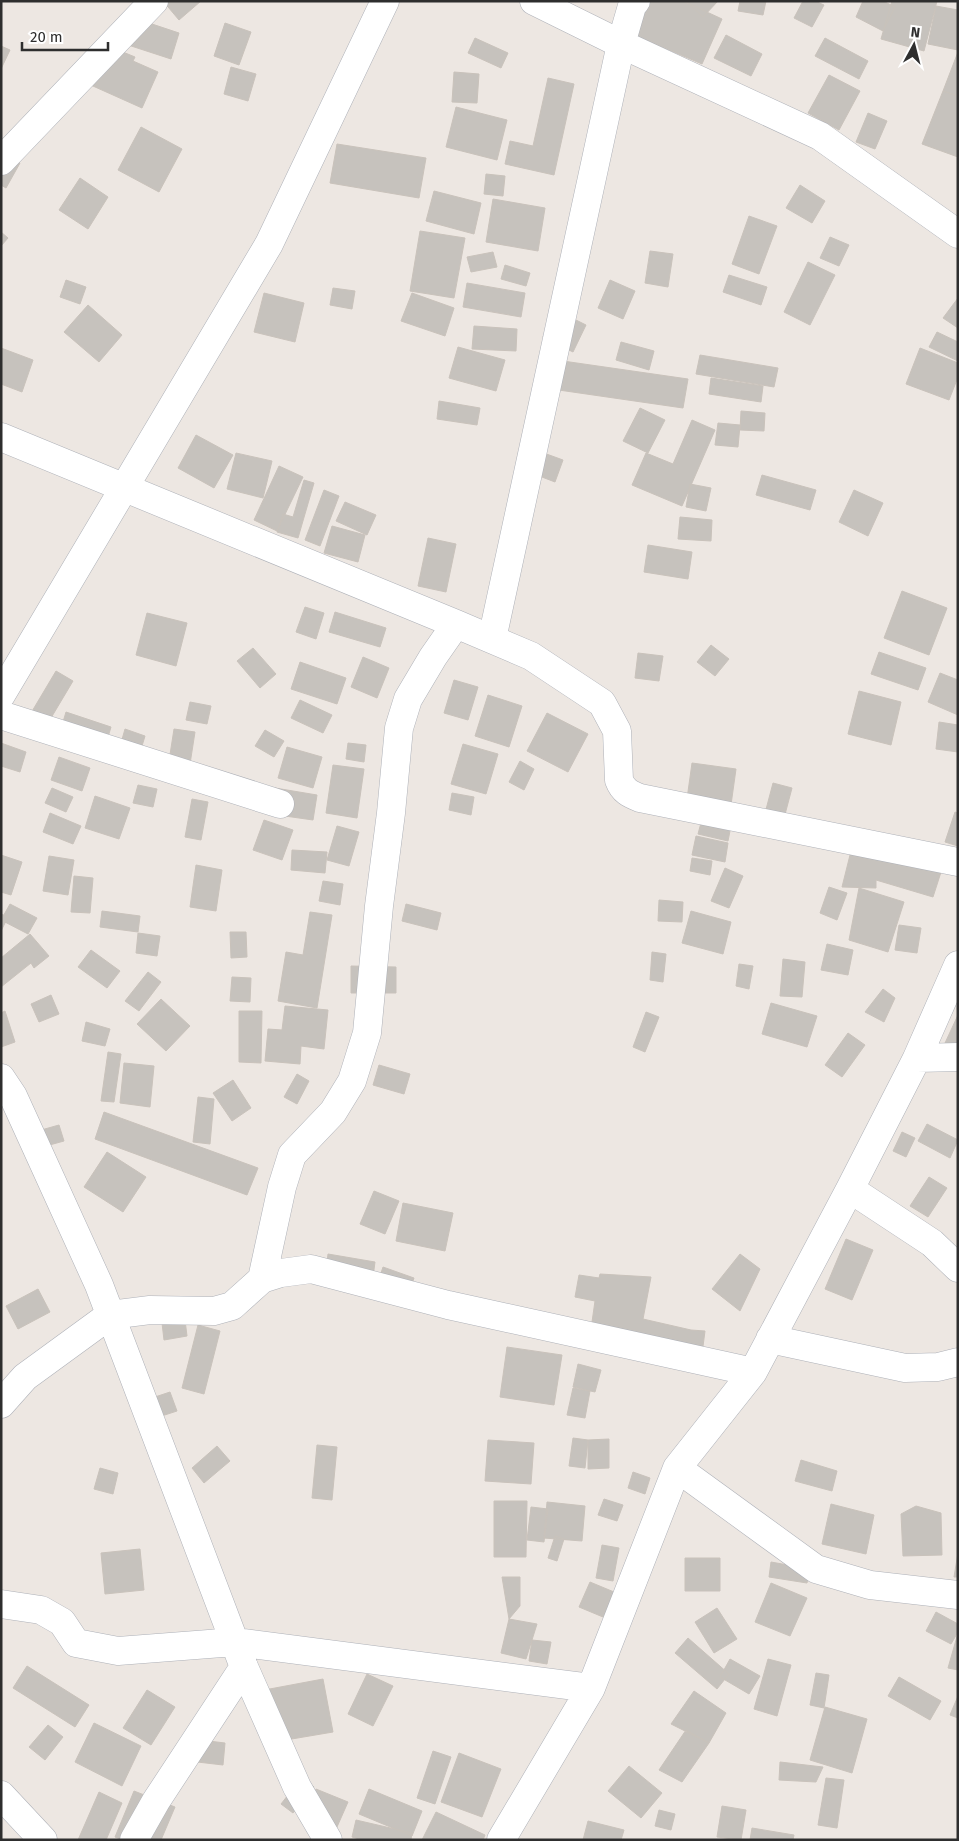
<svg xmlns="http://www.w3.org/2000/svg" width="959" height="1841" font-family="'Fira Sans',sans-serif">
	<style>
		.building { fill: #c6c2bd; stroke: #c9c2bb }
		.lines { fill: none; stroke-linecap: round; stroke-linejoin: round }
		.minor-casing { stroke: #aeb1b8; stroke-width: 29 }
		.minor { stroke: #fff; stroke-width: 28 }
	</style>
	<rect width="100%" height="100%" fill="#ede7e2"/>
	<path class="building" d="M163,1H201L179,20Z
		M646,1H683L722,19L702,64L632,34Z
		M686,1H718L703,17Z
		M740,1H766L763,15L738,11Z
		M803,1H815L824,5L812,27L794,18Z
		M863,1H883L895,7L883,31L856,17Z
		M892,1H937L924,51L881,39Z
		M936,6L958,10V50L928,44Z
		M128,16L179,33L171,59L119,42Z
		M225,23L251,32L239,65L214,56Z
		M726,35L762,54L751,76L714,58Z
		M475,38L508,53L501,68L468,53Z
		M825,38L868,61L859,79L815,56Z
		M101,43L135,57L133,61L158,72L142,108L84,82Z
		M1,46L10,50L1,69Z
		M958,52V96L943,91Z
		M231,67L256,74L248,101L224,94Z
		M454,72L479,74L477,103L452,102Z
		M829,75L860,91L839,130L808,113Z
		M548,78L574,84L554,175L505,164L510,141L533,146Z
		M943,91L958,96V157L922,144Z
		M456,107L507,120L497,160L446,147Z
		M868,113L887,121L875,149L856,142Z
		M141,127L182,149L159,192L118,170Z
		M337,144L426,158L419,198L330,183Z
		M1,153L20,163L6,188L1,185Z
		M486,174L505,176L503,196L484,194Z
		M80,178L108,197L88,229L59,210Z
		M800,185L825,201L812,223L786,208Z
		M434,191L481,203L474,234L426,221Z
		M493,199L545,208L538,251L486,242Z
		M749,216L777,226L759,274L732,264Z
		M420,231L465,238L454,298L410,291Z
		M1,232L8,238L1,246Z
		M830,237L849,245L839,266L820,258Z
		M650,251L673,254L668,287L645,283Z
		M493,252L497,267L471,272L467,257Z
		M808,262L835,275L810,325L784,312Z
		M505,265L530,273L526,286L501,279Z
		M729,275L767,287L761,305L723,292Z
		M66,280L86,287L80,304L60,297Z
		M610,280L635,291L623,319L598,308Z
		M467,283L525,293L521,317L463,307Z
		M333,288L355,291L352,309L330,305Z
		M264,293L304,303L295,342L254,332Z
		M412,293L454,308L445,336L401,321Z
		M958,298V328L943,318Z
		M88,305L122,335L99,362L64,332Z
		M556,310L586,325L573,352L543,337Z
		M474,326L517,329L516,351L472,349Z
		M937,332L958,342V361L929,347Z
		M621,342L654,351L649,370L616,360Z
		M458,347L505,360L496,391L449,378Z
		M1,348L33,360L22,392L1,384Z
		M920,348L958,363V377L949,400L906,384Z
		M700,355L778,368L774,387L696,374Z
		M542,358L688,379L683,408L538,387Z
		M711,378L763,386L761,402L709,394Z
		M439,401L480,408L477,425L437,419Z
		M640,408L665,420L648,453L623,441Z
		M741,411L765,413L764,431L740,430Z
		M692,420L715,430L682,506L632,485L646,453L673,464Z
		M718,423L740,425L738,447L715,445Z
		M196,435L233,455L214,488L178,468Z
		M530,448L563,460L555,482L521,469Z
		M236,453L272,461L263,498L227,489Z
		M279,466L303,477L277,531L254,520Z
		M762,475L816,490L810,510L756,495Z
		M304,480L314,483L298,538L277,532L283,514L293,517Z
		M690,484L711,488L706,511L686,507Z
		M324,490L339,496L320,546L305,540Z
		M854,490L883,503L868,536L839,522Z
		M345,502L376,515L367,535L336,521Z
		M680,517L712,520L711,541L678,539Z
		M332,526L365,535L358,562L324,553Z
		M428,538L456,544L446,592L418,586Z
		M648,545L692,552L688,579L644,572Z
		M902,591L947,608L929,655L884,638Z
		M305,607L324,613L316,639L296,632Z
		M335,612L386,628L380,647L329,632Z
		M147,613L187,623L176,666L136,655Z
		M711,645L729,659L715,676L697,662Z
		M253,648L276,674L260,688L237,661Z
		M879,652L926,668L918,690L871,674Z
		M638,653L663,656L659,681L635,678Z
		M363,657L389,668L377,698L351,687Z
		M300,662L346,678L337,704L291,689Z
		M56,671L73,681L48,723L31,713Z
		M940,673L958,680V715L928,702Z
		M454,680L478,687L468,720L444,713Z
		M859,691L901,702L891,745L848,734Z
		M488,695L522,706L509,747L475,736Z
		M300,700L332,715L323,733L291,718Z
		M190,702L211,706L207,724L186,720Z
		M66,712L111,727L105,747L60,732Z
		M547,713L588,734L568,772L527,751Z
		M939,722L958,725V752L936,749Z
		M125,729L145,736L139,756L119,750Z
		M174,729L195,732L190,764L169,761Z
		M265,730L284,741L274,757L255,746Z
		M1,743L26,752L20,772L1,766Z
		M348,743L366,745L364,762L346,759Z
		M463,744L498,754L486,794L451,784Z
		M287,747L322,757L313,788L278,778Z
		M59,757L90,768L82,791L51,780Z
		M520,761L534,769L524,790L509,782Z
		M692,763L736,769L730,812L686,806Z
		M333,765L364,769L357,818L326,813Z
		M773,783L792,788L783,822L764,817Z
		M138,785L157,789L153,807L133,803Z
		M52,788L73,797L66,812L45,803Z
		M275,788L317,795L313,820L271,814Z
		M452,793L474,797L471,815L449,810Z
		M95,796L130,808L119,839L85,828Z
		M192,799L208,802L201,840L185,837Z
		M955,812L958,813V846L945,842Z
		M50,813L81,826L73,844L43,832Z
		M702,819L731,826L728,841L698,834Z
		M264,820L293,830L282,860L253,850Z
		M337,826L359,832L349,866L327,860Z
		M696,836L728,843L725,862L692,855Z
		M292,850L327,852L325,873L291,870Z
		M851,851L942,869L933,897L876,880V888L842,887Z
		M1,855L22,862L11,895L1,892Z
		M49,856L74,860L68,895L43,891Z
		M692,858L712,861L710,875L690,871Z
		M196,865L222,870L216,911L190,907Z
		M725,868L743,876L729,908L711,901Z
		M74,876L93,878L90,913L71,912Z
		M323,881L343,884L340,905L319,901Z
		M829,887L847,893L837,920L820,913Z
		M859,888L904,902L888,952L849,940Z
		M659,900L683,902L682,922L658,921Z
		M10,904L37,918L28,934L1,920Z
		M406,904L441,913L437,930L402,921Z
		M102,911L140,916L138,932L100,927Z
		M691,911L731,922L723,954L682,943Z
		M310,912L332,915L317,1008L278,1001L286,952L303,955Z
		M1,914L8,917L1,931Z
		M899,925L921,928L917,953L895,950Z
		M230,932H246L247,957L231,958Z
		M138,933L160,936L157,956L136,953Z
		M30,934L49,956L34,968L31,963L1,987V958Z
		M827,944L853,950L848,975L821,970Z
		M91,950L120,971L107,988L78,967Z
		M652,952L666,954L663,982L650,980Z
		M783,959L805,962L802,997L780,996Z
		M739,964L753,966L749,989L736,986Z
		M351,966L396,967V993H351Z
		M148,972L161,982L139,1011L125,1001Z
		M232,977L251,978L250,1002L230,1001Z
		M883,989L895,998L884,1022L865,1012Z
		M51,995L59,1014L39,1022L31,1004Z
		M161,999L190,1026L166,1051L137,1024Z
		M771,1003L817,1016L807,1047L762,1034Z
		M285,1006L328,1010L324,1049L301,1046L300,1064L265,1061L268,1029L282,1030Z
		M5,1011L15,1042L1,1047V1013Z
		M239,1011H262L261,1063L239,1062Z
		M646,1012L659,1017L645,1052L633,1047Z
		M958,1015V1049L945,1043Z
		M86,1022L110,1029L105,1046L82,1041Z
		M848,1033L865,1045L842,1077L825,1065Z
		M108,1052L121,1054L114,1102L101,1101Z
		M124,1063L154,1066L150,1107L120,1103Z
		M379,1065L410,1074L404,1094L373,1085Z
		M297,1074L309,1081L297,1104L284,1097Z
		M233,1080L251,1108L232,1121L213,1093Z
		M198,1097L214,1099L210,1144L193,1142Z
		M104,1112L258,1168L247,1195L95,1139Z
		M927,1124L958,1140L950,1158L918,1141Z
		M59,1125L64,1141L24,1152L20,1136Z
		M902,1132L915,1138L906,1157L893,1151Z
		M107,1152L146,1177L123,1212L84,1187Z
		M929,1177L947,1188L928,1217L910,1206Z
		M374,1191L399,1201L385,1234L360,1224Z
		M403,1203L453,1213L445,1251L396,1241Z
		M846,1239L873,1250L852,1300L825,1289Z
		M328,1254L375,1262L372,1285L325,1278Z
		M740,1254L760,1269L740,1311L712,1289Z
		M383,1267L414,1278L408,1296L377,1285Z
		M600,1274L651,1277L643,1319L691,1330L705,1331L702,1354L591,1329L595,1301L575,1297L579,1275L599,1278Z
		M38,1289L50,1312L18,1329L6,1306Z
		M185,1320L187,1336L164,1340L162,1323Z
		M198,1325L220,1331L204,1394L182,1388Z
		M507,1347L562,1355L554,1405L500,1397Z
		M578,1364L601,1370L595,1392L573,1387Z
		M573,1388L590,1391L585,1418L567,1415Z
		M170,1392L177,1411L140,1423L134,1404Z
		M573,1438L588,1440L585,1468L569,1466Z
		M609,1439V1468L588,1469V1440Z
		M488,1440L534,1443L531,1484L485,1481Z
		M317,1445L337,1447L332,1500L312,1498Z
		M217,1446L230,1461L204,1483L192,1468Z
		M801,1460L837,1471L832,1491L795,1481Z
		M100,1468L118,1473L113,1494L94,1489Z
		M633,1472L650,1478L645,1494L628,1488Z
		M604,1499L623,1505L617,1521L598,1515Z
		M494,1501H527L526,1557H494Z
		M547,1502L585,1506L582,1541L544,1538Z
		M831,1504L874,1515L866,1554L822,1544Z
		M916,1506L941,1513L942,1555L903,1556L901,1514Z
		M531,1507L548,1509L544,1542L527,1540Z
		M555,1536L564,1539L557,1561L548,1558Z
		M602,1545L619,1548L613,1581L596,1578Z
		M140,1549L144,1590L105,1594L101,1553Z
		M958,1553V1577H954Z
		M685,1558H720V1591H685Z
		M771,1562L810,1569L807,1583L769,1577Z
		M502,1577H520V1606L509,1619Z
		M590,1582L614,1592L603,1617L579,1607Z
		M771,1583L807,1598L790,1636L755,1622Z
		M717,1608L737,1639L714,1653L695,1622Z
		M936,1612L958,1624V1632L951,1644L926,1631Z
		M509,1619L537,1624L526,1659L501,1653Z
		M958,1633V1670L948,1668Z
		M688,1638L729,1674L717,1689L675,1653Z
		M532,1640L551,1642L547,1664L529,1661Z
		M730,1659L760,1676L749,1694L720,1677Z
		M768,1659L791,1665L777,1716L754,1709Z
		M27,1666L89,1705L75,1727L13,1688Z
		M816,1673L829,1675L824,1708L810,1705Z
		M367,1674L393,1686L373,1726L348,1714Z
		M899,1677L941,1701L930,1720L888,1696Z
		M323,1679L333,1732L268,1743L259,1691Z
		M147,1690L175,1707L151,1745L123,1728Z
		M694,1691L726,1713L709,1743L671,1724Z
		M958,1696V1718L950,1715Z
		M825,1707L867,1719L852,1773L810,1760Z
		M94,1723L141,1746L122,1786L75,1762Z
		M48,1725L63,1737L45,1760L29,1747Z
		M686,1730L709,1743L682,1782L659,1770Z
		M192,1739L225,1743L223,1765L189,1761Z
		M433,1751L451,1757L435,1804L417,1798Z
		M459,1753L501,1769L482,1817L441,1802Z
		M780,1762L823,1767L816,1782L779,1780Z
		M629,1766L662,1793L641,1818L608,1791Z
		M302,1777L314,1787L293,1813L281,1804Z
		M826,1778L844,1780L837,1828L818,1825Z
		M316,1789L348,1802L333,1836L301,1822Z
		M369,1789L422,1811L412,1836L359,1814Z
		M134,1791L175,1807L161,1840H123L115,1837Z
		M99,1792L122,1803L106,1840H78Z
		M722,1806L746,1810L741,1840L717,1837Z
		M659,1810L675,1814L671,1830L655,1826Z
		M436,1812L485,1835L483,1840H422Z
		M356,1820L412,1833L411,1840H363L352,1837Z
		M588,1821L624,1830L621,1840H583Z
		M752,1828L794,1835L793,1840H750Z"/>
	<g class="lines">
		<g class="minor-casing">
			<path id="minor" d="M534,1L621,44L820,136L958,234
				M1,161L154,1
				M1,437L456,624L531,656L602,703L617,731L619,780C623,791 630,794 640,798L958,862
				M492,639L621,44L632,6L636,1
				M1,695L269,244L385,1
				M1,715L280,804
				M917,1058L958,1057
				M1,1078L13,1096L99,1285L244,1667L297,1787L328,1840
				M850,1189L932,1243L958,1268
				M262,1279L282,1187L292,1155L333,1112L352,1081L367,1033L379,906L391,813L399,728L408,699L433,657L456,624
				M770,1339L905,1368L938,1367L958,1362
				M1,1404L25,1377L110,1315L150,1310L214,1311L232,1306L262,1279L281,1273L311,1269L448,1305L753,1372
				M677,1468L816,1569L870,1585L958,1595
				M1,1604L41,1610L62,1622L76,1643L118,1651L235,1642L591,1688
				M1,1795L43,1840
				M134,1840L156,1801L244,1667
				M501,1840L591,1688L677,1468L753,1372L850,1189L917,1058L958,965"/>
		</g>
		<use href="#minor" class="minor"/>
	</g>
	<rect width="959" height="1841" fill="none" stroke="#2e2e2e" stroke-width="5"/>
	<g transform="translate(914 45) rotate(7)" stroke="#ffffff" stroke-width="4" paint-order="stroke">
	<path d="M0-4L9 19L0 12L-9 19Z" fill="#2e2e2e"/>
	<text y="-8" font-size="14" font-weight="bold" text-anchor="middle" fill="#2e2e2e">N</text>
	</g>
	<path d="M22 42v8h86v-8" fill="none" stroke="#2e2e2e" stroke-width="2.5"/>
	<text x="30" y="42" font-size="15" fill="#2e2e2e" stroke="#ffffff" stroke-width="4" paint-order="stroke">20 m</text>
</svg>
